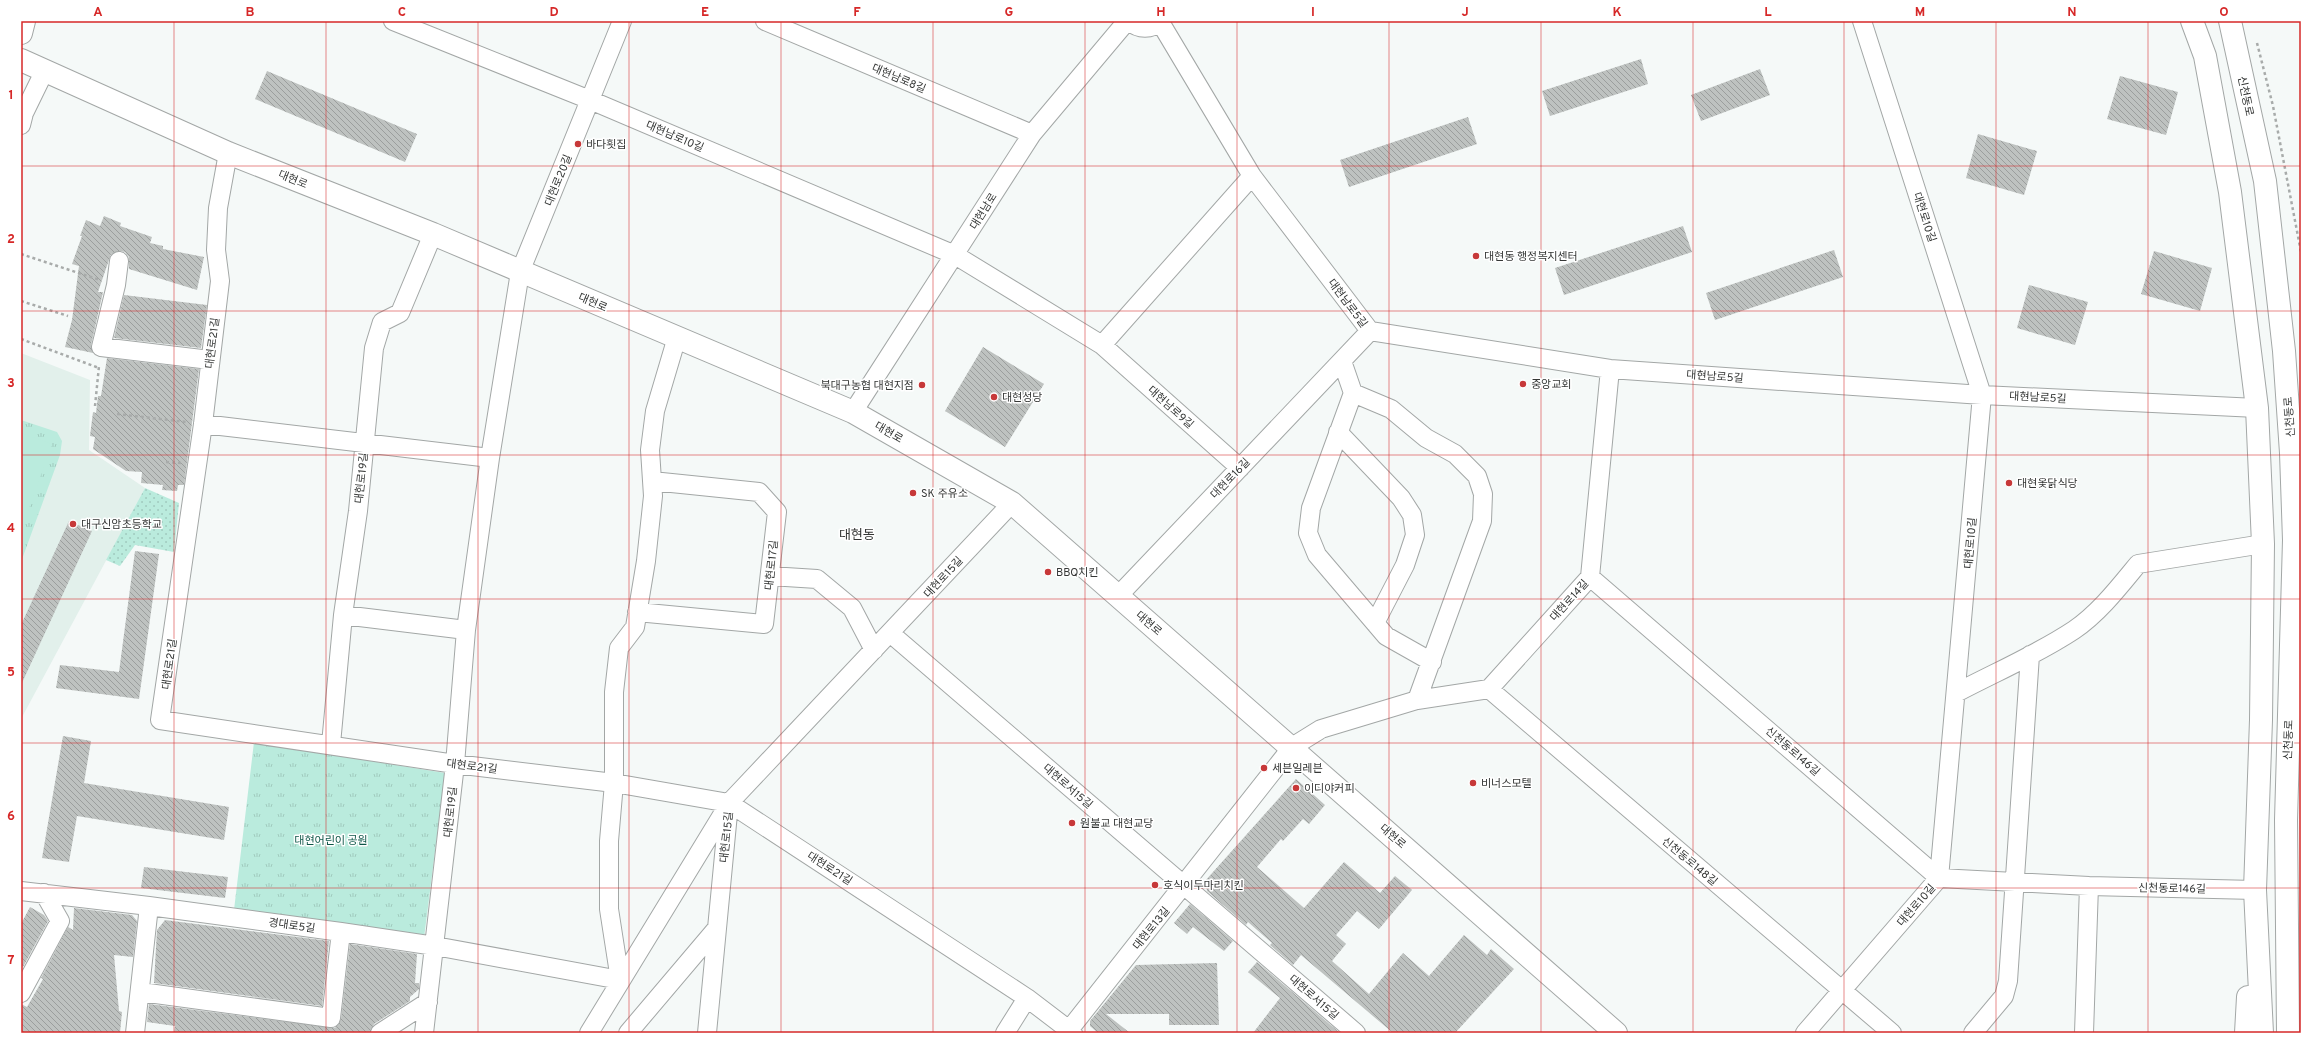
<svg xmlns="http://www.w3.org/2000/svg" width="2322" height="1054" font-family="Overpass,'Noto Sans KR',sans-serif">
	<style>
		.built { fill: #e2f0eb }
		.grass { fill: url(#grass-dots) }
		.park { fill: url(#park-tufts) }
		.pitch { fill: #baebdd }
		.building { fill: url(#building-back-hatch) }
		.lines { fill: none; stroke-linecap: round; stroke-linejoin: round }
		.minor-casing { stroke: #a3a7a6; stroke-width: 20 }
		.major-casing { stroke: #a3a7a6; stroke-width: 24 }
		.path { stroke: #a8abaa; stroke-width: 2.5; stroke-dasharray: 3 3; stroke-linecap: butt }
		.minor { stroke: #fff; stroke-width: 18 }
		.major { stroke: #fff; stroke-width: 22 }
		.grid { fill: none; stroke: #d62828; stroke-width: 1; stroke-opacity: 0.55 }
		.poi-dot { fill: #c73839; stroke: #fff; stroke-width: 1.5 }
		.labels { text-anchor: middle; stroke-width: 3; stroke-linejoin: round; paint-order: stroke }
		.street-label { font-size: 11px; fill: #343635; stroke: #fff }
		.poi-label { font-size: 11px; fill: #343635; stroke: #fff; text-anchor: start }
		.park-label { font-size: 11px; fill: #0e5648; stroke: #fff }
		.quarter-label { font-size: 13px; fill: #343635; stroke: #fff }
		.neatline { fill: none; stroke: #d62828; stroke-width: 1.5 }
		.grid-label { font-size: 13px; text-anchor: middle; font-weight: bold; fill: #d62828 }
	</style>
	<defs>
		<pattern id="grass-dots" width="8" height="8" patternUnits="userSpaceOnUse"><rect width="8" height="8" fill="#baebdd"/><path d="M2 2h.1M6 6h.1" fill="none" stroke="#a0cabe" stroke-width="1.8" stroke-linecap="round"/></pattern>
		<pattern id="park-tufts" width="24" height="20" patternUnits="userSpaceOnUse"><rect width="24" height="20" fill="#baebdd"/><path d="M3 7l-1-3M5 7V3M7 7l1-3M15 17l-1-3M17 17v-4M19 17l1-3" fill="none" stroke="#a0cabe"/></pattern>
		<pattern id="building-back-hatch" width="6" height="6" patternUnits="userSpaceOnUse"><rect width="6" height="6" fill="#bec2c0"/><path d="M-1 5l2 2M0 0l6 6M5-1l2 2" fill="none" stroke="#9b9e9d"/></pattern>
	</defs>
	<rect width="100%" height="100%" fill="#f5f9f8"/>
	<path class="built" d="M21,353L90,380L89,450L145,488L21,719Z"/>
	<path class="grass" d="M145,488L179,503L174,552L135,545L120,566L106,560Z"/>
	<path class="park" d="M21,420L57,432L62,441L60,455L21,562Z
		M254,742L445,773L424,938L234,910Z"/>
	<path class="pitch" d="M21,433L52,444L21,531Z"/>
	<path class="building" d="M1641,59L1648,84L1550,116L1542,91Z
		M1760,69L1770,95L1701,121L1691,95Z
		M267,71L417,134L405,162L255,99Z
		M2120,76L2178,92L2166,135L2107,119Z
		M1468,117L1477,144L1349,187L1340,160Z
		M1978,134L2037,151L2024,195L1966,178Z
		M104,216L121,223L120,226L152,237L150,243L163,246V249L204,257L197,290L129,269V257L125,252L120,251L111,254L98,292H103L91,345L93,353L65,347L72,320L79,266L72,264L82,236H80L86,220L100,226Z
		M1683,226L1692,252L1564,295L1555,268Z
		M1834,250L1843,277L1715,320L1706,293Z
		M2154,251L2212,268L2200,311L2141,294Z
		M2029,285L2088,302L2075,345L2017,328Z
		M124,295L207,305L201,348L114,338Z
		M983,347L1044,384L1005,447L945,411Z
		M107,358L199,369L184,485H178L177,491L162,490L163,485L141,483L142,472L126,471L93,449L95,437L90,436L93,412L96,413L98,396H101Z
		M69,521L92,531L21,685V625Z
		M135,551L159,554L139,699L56,688L60,665L119,672Z
		M63,736L91,741L84,783L229,807L224,840L77,816L69,862L42,858Z
		M1296,779L1325,805L1309,824L1303,819L1283,841L1281,839L1257,867L1304,908L1344,862L1380,893L1395,876L1412,890L1379,929L1357,911L1336,935L1346,944L1332,961L1369,994L1403,953L1429,976L1464,935L1487,955L1491,949L1514,969L1455,1033H1393L1301,955L1293,965L1270,945L1272,943L1248,922L1246,925L1207,891L1205,881Z
		M144,867L228,877L225,898L141,888Z
		M1190,904L1233,941L1224,951L1193,927L1187,934L1174,923Z
		M30,907L44,915L48,921L23,967L21,966V924Z
		M74,908L132,915L137,921L133,957L114,955L119,1011L122,1012L120,1033H21V1004L27,1007L43,979L41,978L68,927L73,930Z
		M165,920L329,941L322,1006L154,983L157,930Z
		M350,944L417,954L415,983H419V989L410,997V1001L374,1024L370,1033H174L175,1026L147,1022L149,1004L335,1028L341,1019Z
		M1257,962L1340,1033H1253L1280,998L1248,972Z
		M1217,963L1219,1025H1169V1014H1106L1130,1033H1098L1090,1026V1021L1136,965Z"/>
	<g class="lines">
		<g class="minor-casing">
			<path id="minor" d="M393,21L590,100L955,255L1102,345L1240,468
				M765,21L1032,134
				M1129,21C1139,30 1151,30 1161,21
				M1160,22L1252,176L1370,331L1610,369L1982,395L2257,408
				M21,125L24,113L45,70
				M228,153L218,208L216,250L220,281L203,424L160,720L455,764L614,783L729,803L1027,998L1073,1033
				M119,261L116,285L101,347L210,360
				M1102,345L1252,176
				M1342,361L1353,393L1311,508L1308,533L1317,555L1386,636L1432,662
				M1353,393L1391,409L1426,438L1455,454L1477,476L1483,494L1482,521L1417,700
				M853,412L1032,134L1127,21
				M203,424L490,458
				M1338,432L1401,498L1412,515L1415,535L1405,565L1375,623
				M770,576L817,579L852,608L874,650
				M1590,577L1939,878L2089,886L2255,890
				M1118,596L1370,331
				M637,612L764,624L777,512L759,492L652,481
				M343,615L466,630
				M890,633L1356,1033
				M1489,689L1892,1033
				M1958,692C1996,672 2038,654 2074,630C2099,613 2119,587 2138,564L2263,544
				M331,744L343,615L358,511L374,348L382,322L400,313L433,234
				M21,891L149,906L341,932L435,946L620,980
				M620,980L609,909V841L614,783V692L619,648L635,627L646,561L653,496L650,450L655,411L677,337
				M141,992L331,1018L341,932
				M21,993L60,921L44,893
				M135,1033L149,906
				M380,1033L428,1002
				M424,1033L455,764L466,630L490,458L520,272L622,21
				M589,1033L727,807
				M628,1033L717,928
				M707,1033L729,803L1012,503
				M1005,1033L1027,998
				M1069,1033V1030L1292,747L1321,729L1417,700L1489,689L1590,577L1610,369
				M1805,1033L1939,878L1982,395L1862,21
				M1973,1033L2004,996L2008,981L2030,655
				M2084,1033L2089,886"/>
		</g>
		<g class="major-casing">
			<path id="major" d="M2192,21L2205,56L2230,192L2257,408L2263,544L2261,720L2255,890L2262,1033
				M2230,21L2265,181L2284,351L2291,453L2294,540L2286,820L2288,1033
				M21,33L24,21
				M21,60L228,153L433,234L853,412L1012,503L1616,1033
				M2246,1033L2248,997"/>
		</g>
		<path class="path" d="M2257,43L2273,106L2301,252
			M21,254L100,280
			M21,301L68,316
			M21,339L99,368
			M95,406L99,366
			M117,414L186,422
			M166,462L181,463"/>
		<use href="#minor" class="minor"/>
		<use href="#major" class="major"/>
	</g>
	<path class="grid" d="M174,21V1033M326,21V1033M478,21V1033M629,21V1033M781,21V1033M933,21V1033M1085,21V1033M1237,21V1033M1389,21V1033M1541,21V1033M1693,21V1033M1844,21V1033M1996,21V1033M2148,21V1033M21,166H2301M21,311H2301M21,455H2301M21,599H2301M21,743H2301M21,888H2301"/>
	<g class="poi-dot">
		<circle cx="578" cy="144" r="4"/>
		<circle cx="1476" cy="256" r="4"/>
		<circle cx="1523" cy="384" r="4"/>
		<circle cx="922" cy="385" r="4"/>
		<circle cx="994" cy="397" r="4"/>
		<circle cx="2009" cy="483" r="4"/>
		<circle cx="913" cy="493" r="4"/>
		<circle cx="73" cy="524" r="4"/>
		<circle cx="1048" cy="572" r="4"/>
		<circle cx="1264" cy="768" r="4"/>
		<circle cx="1473" cy="783" r="4"/>
		<circle cx="1296" cy="788" r="4"/>
		<circle cx="1072" cy="823" r="4"/>
		<circle cx="1155" cy="885" r="4"/>
	</g>
	<g class="labels">
		<g class="street-label">
			<text transform="translate(899 78) rotate(23)" y="4">대현남로8길</text>
			<text transform="translate(2246 96) rotate(78)" y="4">신천동로</text>
			<text transform="translate(675 136) rotate(23)" y="4">대현남로10길</text>
			<text transform="translate(293 179) rotate(22)" y="4">대현로</text>
			<text transform="translate(558 180) rotate(-68)" y="4">대현로20길</text>
			<text transform="translate(983 211) rotate(-58)" y="4">대현남로</text>
			<text transform="translate(1925 217) rotate(72)" y="4">대현로10길</text>
			<text transform="translate(593 302) rotate(23)" y="4">대현로</text>
			<text transform="translate(1348 303) rotate(53)" y="4">대현남로5길</text>
			<text transform="translate(212 343) rotate(-83)" y="4">대현로21길</text>
			<text transform="translate(1715 376) rotate(4)" y="4">대현남로5길</text>
			<text transform="translate(2038 397) rotate(3)" y="4">대현남로5길</text>
			<text transform="translate(1171 407) rotate(42)" y="4">대현남로9길</text>
			<text transform="translate(2289 417) rotate(-94)" y="4">신천동로</text>
			<text transform="translate(889 432) rotate(30)" y="4">대현로</text>
			<text transform="translate(361 478) rotate(-84)" y="4">대현로19길</text>
			<text transform="translate(1230 478) rotate(-46)" y="4">대현로16길</text>
			<text transform="translate(1970 543) rotate(-85)" y="4">대현로10길</text>
			<text transform="translate(771 565) rotate(-84)" y="4">대현로17길</text>
			<text transform="translate(943 577) rotate(-47)" y="4">대현로15길</text>
			<text transform="translate(1569 600) rotate(-48)" y="4">대현로14길</text>
			<text transform="translate(1149 623) rotate(41)" y="4">대현로</text>
			<text transform="translate(169 664) rotate(-82)" y="4">대현로21길</text>
			<text transform="translate(2288 740) rotate(-88)" y="4">신천동로</text>
			<text transform="translate(1793 751) rotate(41)" y="4">신천동로146길</text>
			<text transform="translate(472 766) rotate(7)" y="4">대현로21길</text>
			<text transform="translate(1068 786) rotate(41)" y="4">대현로서15길</text>
			<text transform="translate(450 812) rotate(-84)" y="4">대현로19길</text>
			<text transform="translate(1393 836) rotate(41)" y="4">대현로</text>
			<text transform="translate(726 837) rotate(-84)" y="4">대현로15길</text>
			<text transform="translate(1690 861) rotate(40)" y="4">신천동로148길</text>
			<text transform="translate(830 868) rotate(33)" y="4">대현로21길</text>
			<text transform="translate(2172 888) rotate(1)" y="4">신천동로146길</text>
			<text transform="translate(1916 905) rotate(-49)" y="4">대현로10길</text>
			<text transform="translate(292 925) rotate(8)" y="4">경대로5길</text>
			<text transform="translate(1151 928) rotate(-51)" y="4">대현로13길</text>
			<text transform="translate(1314 997) rotate(41)" y="4">대현로서15길</text>
		</g>
		<g class="poi-label">
			<text x="586" y="148">바다횟집</text>
			<text x="1484" y="260">대현동 행정복지센터</text>
			<text x="1531" y="388">중앙교회</text>
			<text x="914" y="389" text-anchor="end">북대구농협 대현지점</text>
			<text x="1002" y="401">대현성당</text>
			<text x="2017" y="487">대현옻닭식당</text>
			<text x="921" y="497">SK 주유소</text>
			<text x="81" y="528">대구신암초등학교</text>
			<text x="1056" y="576">BBQ치킨</text>
			<text x="1272" y="772">세븐일레븐</text>
			<text x="1481" y="787">비너스모텔</text>
			<text x="1304" y="792">이디야커피</text>
			<text x="1080" y="827">원불교 대현교당</text>
			<text x="1163" y="889">호식이두마리치킨</text>
		</g>
		<g class="park-label">
			<text x="331" y="844">대현어린이 공원</text>
		</g>
		<g class="quarter-label">
			<text x="857" y="539">대현동</text>
		</g>
	</g>
	<rect width="2322" height="1054" fill="none" stroke="#ffffff" stroke-width="44"/>
	<rect x="22" y="22" width="2278" height="1010" class="neatline"/>
	<g class="grid-label">
		<text x="98" y="16">A</text>
		<text x="250" y="16">B</text>
		<text x="402" y="16">C</text>
		<text x="554" y="16">D</text>
		<text x="705" y="16">E</text>
		<text x="857" y="16">F</text>
		<text x="1009" y="16">G</text>
		<text x="1161" y="16">H</text>
		<text x="1313" y="16">I</text>
		<text x="1465" y="16">J</text>
		<text x="1617" y="16">K</text>
		<text x="1768" y="16">L</text>
		<text x="1920" y="16">M</text>
		<text x="2072" y="16">N</text>
		<text x="2224" y="16">O</text>
		<text x="11" y="99">1</text>
		<text x="11" y="243">2</text>
		<text x="11" y="387">3</text>
		<text x="11" y="532">4</text>
		<text x="11" y="676">5</text>
		<text x="11" y="820">6</text>
		<text x="11" y="964">7</text>
	</g>
</svg>
